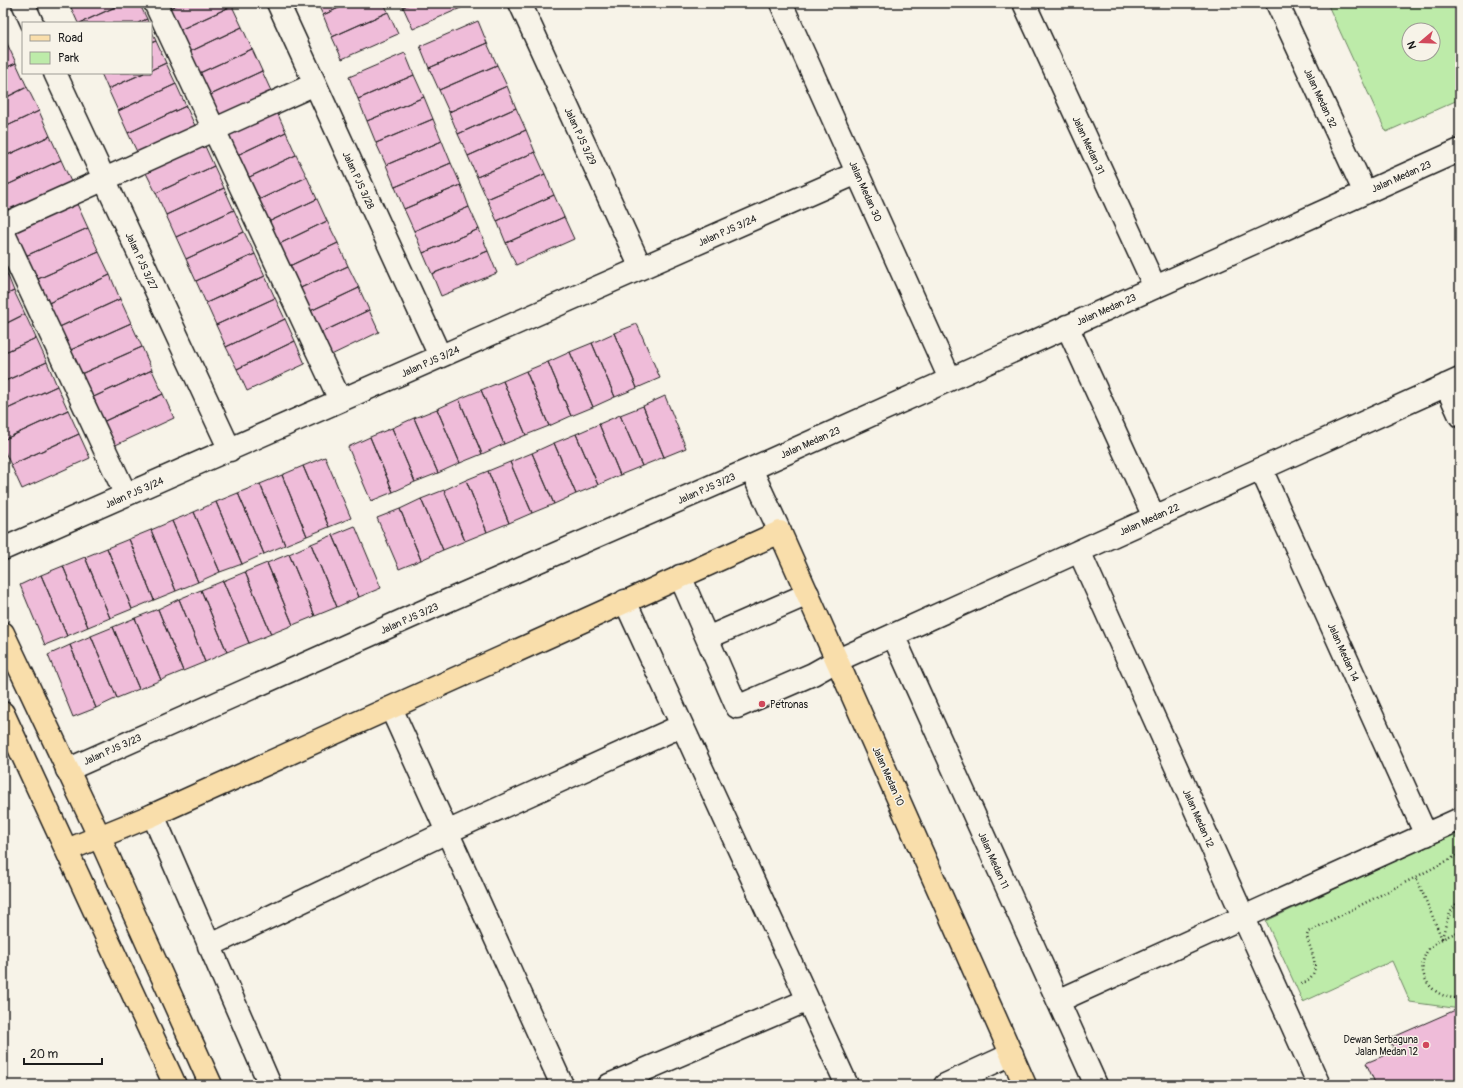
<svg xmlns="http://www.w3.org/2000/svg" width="1463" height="1088" font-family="Pangolin,sans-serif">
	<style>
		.green { fill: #bdeba9; stroke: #6c8462; fill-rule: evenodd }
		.building { fill: #efbcd9; stroke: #1c1c1c }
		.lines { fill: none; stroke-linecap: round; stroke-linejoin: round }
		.minor-casing { stroke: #1c1c1c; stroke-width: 25 }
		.major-casing { stroke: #1c1c1c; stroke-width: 25 }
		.path { stroke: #1c1c1c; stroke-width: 2.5; stroke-dasharray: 1 3; stroke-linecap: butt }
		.minor { stroke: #f7f3e8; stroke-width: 22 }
		.major { stroke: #f9deab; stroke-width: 22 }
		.poi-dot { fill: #d1495b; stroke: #f7f3e8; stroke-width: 1.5 }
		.labels { text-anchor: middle; stroke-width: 3; stroke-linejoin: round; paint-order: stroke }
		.street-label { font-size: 10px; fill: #1c1c1c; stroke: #f7f3e8 }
		.poi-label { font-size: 10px; fill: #1c1c1c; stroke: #f7f3e8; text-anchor: start }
	</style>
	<rect width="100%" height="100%" fill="#f7f3e8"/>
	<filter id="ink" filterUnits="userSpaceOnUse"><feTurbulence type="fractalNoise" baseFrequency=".025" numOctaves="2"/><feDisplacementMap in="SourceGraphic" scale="8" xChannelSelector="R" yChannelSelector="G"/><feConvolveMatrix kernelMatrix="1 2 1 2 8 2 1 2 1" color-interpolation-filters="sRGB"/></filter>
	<g filter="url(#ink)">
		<path class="green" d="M1327,3H1460V99L1386,132ZM1409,30H1433V54H1409Z
			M1460,831V1009L1410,1002L1392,961L1303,1002L1266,921Z"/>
		<path class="building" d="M69,3H124L80,23H78Z
			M124,3H139L147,19L138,23H80Z
			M159,3H181L163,11Z
			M181,3H230L232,6L173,33L163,11Z
			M317,3H350L323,15Z
			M350,3H384L388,12L332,37L323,15Z
			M401,3H412L403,7Z
			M412,3H472L413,29L403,7Z
			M232,6L242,27L183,55L173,33Z
			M388,12L398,34L342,59L332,37Z
			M147,19L148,23H138Z
			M478,21L487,43L429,68L420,46Z
			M242,27L252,49L193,76L183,55Z
			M151,29L156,41L151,43Z
			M5,39L16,63L3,69V40Z
			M156,41L166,63L151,70V43Z
			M487,43L497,65L439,90L429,68Z
			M252,49L262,71L204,98L193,76Z
			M405,53L414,75L358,99L349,77Z
			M16,63L27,87L3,99V69Z
			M166,63L176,84L118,111L108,89L144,73H151V70Z
			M497,65L507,86L449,112L439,90Z
			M262,71L272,93L213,120L204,98Z
			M101,73H144L108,89Z
			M414,75L424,97L367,121L358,99Z
			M176,84L186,106L128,133L118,111Z
			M507,86L516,108L458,134L449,112Z
			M27,87L39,111L3,128V99Z
			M424,97L433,119L376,143L367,121Z
			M186,106L196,128L138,154L128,133Z
			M516,108L526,130L468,156L458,134Z
			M276,110L286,132L231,158L221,136Z
			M39,111L50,136L3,157V128Z
			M433,119L442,141L386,165L376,143Z
			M526,130L535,152L477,177L468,156Z
			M286,132L296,155L241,181L231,158Z
			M50,136L61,160L3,187V157Z
			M442,141L451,163L395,187L386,165Z
			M204,144L214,166L156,193L145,171Z
			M535,152L545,174L487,199L477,177Z
			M296,155L307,177L252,203L241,181Z
			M61,160L72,184L3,216V187Z
			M451,163L461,185L404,209L395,187Z
			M214,166L224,188L166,215L156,193Z
			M545,174L554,195L497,221L487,199Z
			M307,177L317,199L262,225L252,203Z
			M461,185L469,207L414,231L404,209Z
			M224,188L234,210L176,237L166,215Z
			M554,195L564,217L506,243L497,221Z
			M317,199L327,221L273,247L262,225Z
			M77,204L88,228L21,258L10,234Z
			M469,207L479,229L423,253L414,231Z
			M234,210L244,232L186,259L176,237Z
			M564,217L574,239L516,265L506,243Z
			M327,221L338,243L283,269L273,247Z
			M88,228L99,252L31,282L21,258Z
			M479,229L488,251L432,274L423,253Z
			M244,232L255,254L196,281L186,259Z
			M338,243L348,266L294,291L283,269Z
			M488,251L497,273L441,296L432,274Z
			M99,252L110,275L42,306L31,282Z
			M255,254L265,276L206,303L196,281Z
			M4,266L14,291L3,296V267Z
			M348,266L359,288L304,314L294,291Z
			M110,275L120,299L53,330L42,306Z
			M265,276L275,298L216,325L206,303Z
			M359,288L369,310L314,336L304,314Z
			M14,291L25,314L3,325V296Z
			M275,298L285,319L226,347L216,325Z
			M120,299L131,323L64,353L53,330Z
			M369,310L379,332L325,358L314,336Z
			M25,314L36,338L3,353V325Z
			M285,319L295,341L237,369L226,347Z
			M131,323L142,347L74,377L64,353Z
			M637,324L660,378L637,388L614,333Z
			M614,333L637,388L615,397L592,343Z
			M36,338L47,362L3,382V353Z
			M295,341L305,364L247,391L237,369Z
			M592,343L615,397L593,407L570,352Z
			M142,347L152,370L85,401L74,377Z
			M570,352L593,407L571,416L548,362Z
			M47,362L57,386L3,411V382Z
			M548,362L571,416L549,426L526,371Z
			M152,370L163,394L96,425L85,401Z
			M526,371L549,426L526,435L503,381Z
			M503,381L526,435L504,444L481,390Z
			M57,386L68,410L3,440V411Z
			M481,390L504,444L482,454L459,399Z
			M163,394L174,418L107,449L96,425Z
			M665,396L686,448L664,457L643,406Z
			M459,399L482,454L460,463L437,409Z
			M643,406L664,457L642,466L620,415Z
			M437,409L460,463L438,473L414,418Z
			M68,410L79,434L11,465L3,448V440Z
			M620,415L642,466L620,475L599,424Z
			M414,418L438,473L415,482L392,428Z
			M599,424L620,475L598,485L576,434Z
			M392,428L415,482L393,492L370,437Z
			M79,434L90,458L22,489L11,465Z
			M576,434L598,485L576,494L554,443Z
			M370,437L393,492L371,501L348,447Z
			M554,443L576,494L554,504L532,453Z
			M532,453L554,504L532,513L510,462Z
			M325,457L351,518L329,527L303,466Z
			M510,462L532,513L509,523L488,471Z
			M303,466L329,527L307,536L282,475Z
			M488,471L509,523L487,532L466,480Z
			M282,475L307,536L285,545L260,484Z
			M466,480L487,532L465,541L444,490Z
			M260,484L285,545L264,554L238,493Z
			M444,490L465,541L443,550L421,499Z
			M238,493L264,554L242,564L216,502Z
			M421,499L443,550L421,560L400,509Z
			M216,502L242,564L220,572L194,512Z
			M400,509L421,560L399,569L377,518Z
			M194,512L220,572L198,582L172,521Z
			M172,521L198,582L176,591L151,530Z
			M355,526L381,588L359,597L333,535Z
			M151,530L176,591L154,600L129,539Z
			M333,535L359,597L337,607L311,544Z
			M129,539L154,600L132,609L107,548Z
			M311,544L337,607L315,616L289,554Z
			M107,548L132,609L110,618L85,557Z
			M289,554L315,616L293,625L267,563Z
			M85,557L110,618L88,627L63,566Z
			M267,563L293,625L271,634L245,572Z
			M63,566L88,627L67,636L41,575Z
			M245,572L271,634L249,643L223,581Z
			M41,575L67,636L45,645L20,585Z
			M223,581L249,643L227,652L201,590Z
			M201,590L227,652L205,662L179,599Z
			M179,599L205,662L183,671L158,609Z
			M158,609L183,671L161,680L135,618Z
			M135,618L161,680L139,689L113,627Z
			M113,627L139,689L117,698L91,636Z
			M91,636L117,698L96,708L70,645Z
			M70,645L96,708L73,717L48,655Z
			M1460,1008V1085H1376L1366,1063L1395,1051L1389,1039Z"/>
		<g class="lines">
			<g class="minor-casing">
				<path id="minor" d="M23,3L32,23
					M155,3L340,400
					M278,3L440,356
					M520,3L641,268
					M781,3L950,379
					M1024,3L1155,287
					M1277,3L1365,193
					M55,73L230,450
					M3,225L315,84
					M3,232L126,495
					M1067,326L1154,517
					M1446,385L1460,416
					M751,469L780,532
					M1261,469L1426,835
					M3,549L857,173
					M1079,551L1319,1085
					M680,576L737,707L813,674L838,660L1460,379
					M625,601L847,1085
					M893,635L1096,1085
					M707,638L808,594
					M391,708L562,1085
					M67,770L433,607L751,469L1460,150
					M153,815L270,1085
					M209,946L447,832L681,726
					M1058,1001L1460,819
					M609,1085L808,1000
					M945,1085L1012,1054"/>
			</g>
			<g class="major-casing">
				<path id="major" d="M3,633L99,836L211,1085
					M3,713L175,1085
					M67,850L153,815L780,532L1025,1085"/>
			</g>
			<path class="path" d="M1460,931C1449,936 1436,940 1428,950C1412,974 1434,1000 1460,998
				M1442,938C1446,924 1449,910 1460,900
				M1442,939L1416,877L1460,854
				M1301,984C1325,973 1311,955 1307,936L1308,932L1416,877"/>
			<use href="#minor" class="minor"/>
			<use href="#major" class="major"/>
		</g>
	</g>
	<g class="poi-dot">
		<circle cx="762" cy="704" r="4"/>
		<circle cx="1426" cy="1045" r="4"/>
	</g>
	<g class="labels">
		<g class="street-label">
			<text transform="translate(1321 98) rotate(65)" y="4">Jalan Medan 32</text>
			<text transform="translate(581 136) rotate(65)" y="4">Jalan PJS 3/29</text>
			<text transform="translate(1089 145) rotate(65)" y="4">Jalan Medan 31</text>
			<text transform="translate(1401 176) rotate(-24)" y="4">Jalan Medan 23</text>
			<text transform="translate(359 180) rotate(65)" y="4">Jalan PJS 3/28</text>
			<text transform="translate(866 191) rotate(66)" y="4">Jalan Medan 30</text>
			<text transform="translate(727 230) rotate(-24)" y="4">Jalan PJS 3/24</text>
			<text transform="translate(142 261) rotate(65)" y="4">Jalan PJS 3/27</text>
			<text transform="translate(1106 309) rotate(-24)" y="4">Jalan Medan 23</text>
			<text transform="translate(430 361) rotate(-24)" y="4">Jalan PJS 3/24</text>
			<text transform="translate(810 442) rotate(-24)" y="4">Jalan Medan 23</text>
			<text transform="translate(706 488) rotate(-24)" y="4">Jalan PJS 3/23</text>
			<text transform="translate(134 492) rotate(-24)" y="4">Jalan PJS 3/24</text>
			<text transform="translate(1149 519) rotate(-24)" y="4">Jalan Medan 22</text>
			<text transform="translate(409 618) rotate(-24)" y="4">Jalan PJS 3/23</text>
			<text transform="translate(1344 652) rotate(66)" y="4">Jalan Medan 14</text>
			<text transform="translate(112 749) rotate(-24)" y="4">Jalan PJS 3/23</text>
			<text transform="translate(889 776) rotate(66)" y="4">Jalan Medan 10</text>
			<text transform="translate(1199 818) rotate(66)" y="4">Jalan Medan 12</text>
			<text transform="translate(994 860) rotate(66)" y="4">Jalan Medan 11</text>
		</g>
		<g class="poi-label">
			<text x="770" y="708">Petronas</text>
			<text x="1418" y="1043" text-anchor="end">Dewan Serbaguna<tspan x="1418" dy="12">Jalan Medan 12</tspan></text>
		</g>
	</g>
	<rect width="1463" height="1088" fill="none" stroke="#f7f3e8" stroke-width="16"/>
	<rect x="8" y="8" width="1447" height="1072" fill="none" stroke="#1c1c1c" stroke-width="1.5" filter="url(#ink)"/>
	<rect x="22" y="22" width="130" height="52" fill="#f7f3e8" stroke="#9f9d96"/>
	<rect x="30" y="35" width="20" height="6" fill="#f9deab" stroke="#9f9d96"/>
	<text x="58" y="42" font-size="12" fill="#1c1c1c">Road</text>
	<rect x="30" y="52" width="20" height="12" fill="#bdeba9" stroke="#9f9d96"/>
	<text x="58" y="62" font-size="12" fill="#1c1c1c">Park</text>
	<g transform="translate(1421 42) rotate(251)"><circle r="19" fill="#f7f3e8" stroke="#9f9d96"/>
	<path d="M0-3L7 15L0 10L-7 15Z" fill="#d1495b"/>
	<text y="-6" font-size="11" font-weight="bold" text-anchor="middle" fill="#1c1c1c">N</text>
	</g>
	<path d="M24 1058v6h78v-6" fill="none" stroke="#1c1c1c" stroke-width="2"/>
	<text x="30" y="1058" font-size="12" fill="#1c1c1c" stroke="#f7f3e8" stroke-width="3" paint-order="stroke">20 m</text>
</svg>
